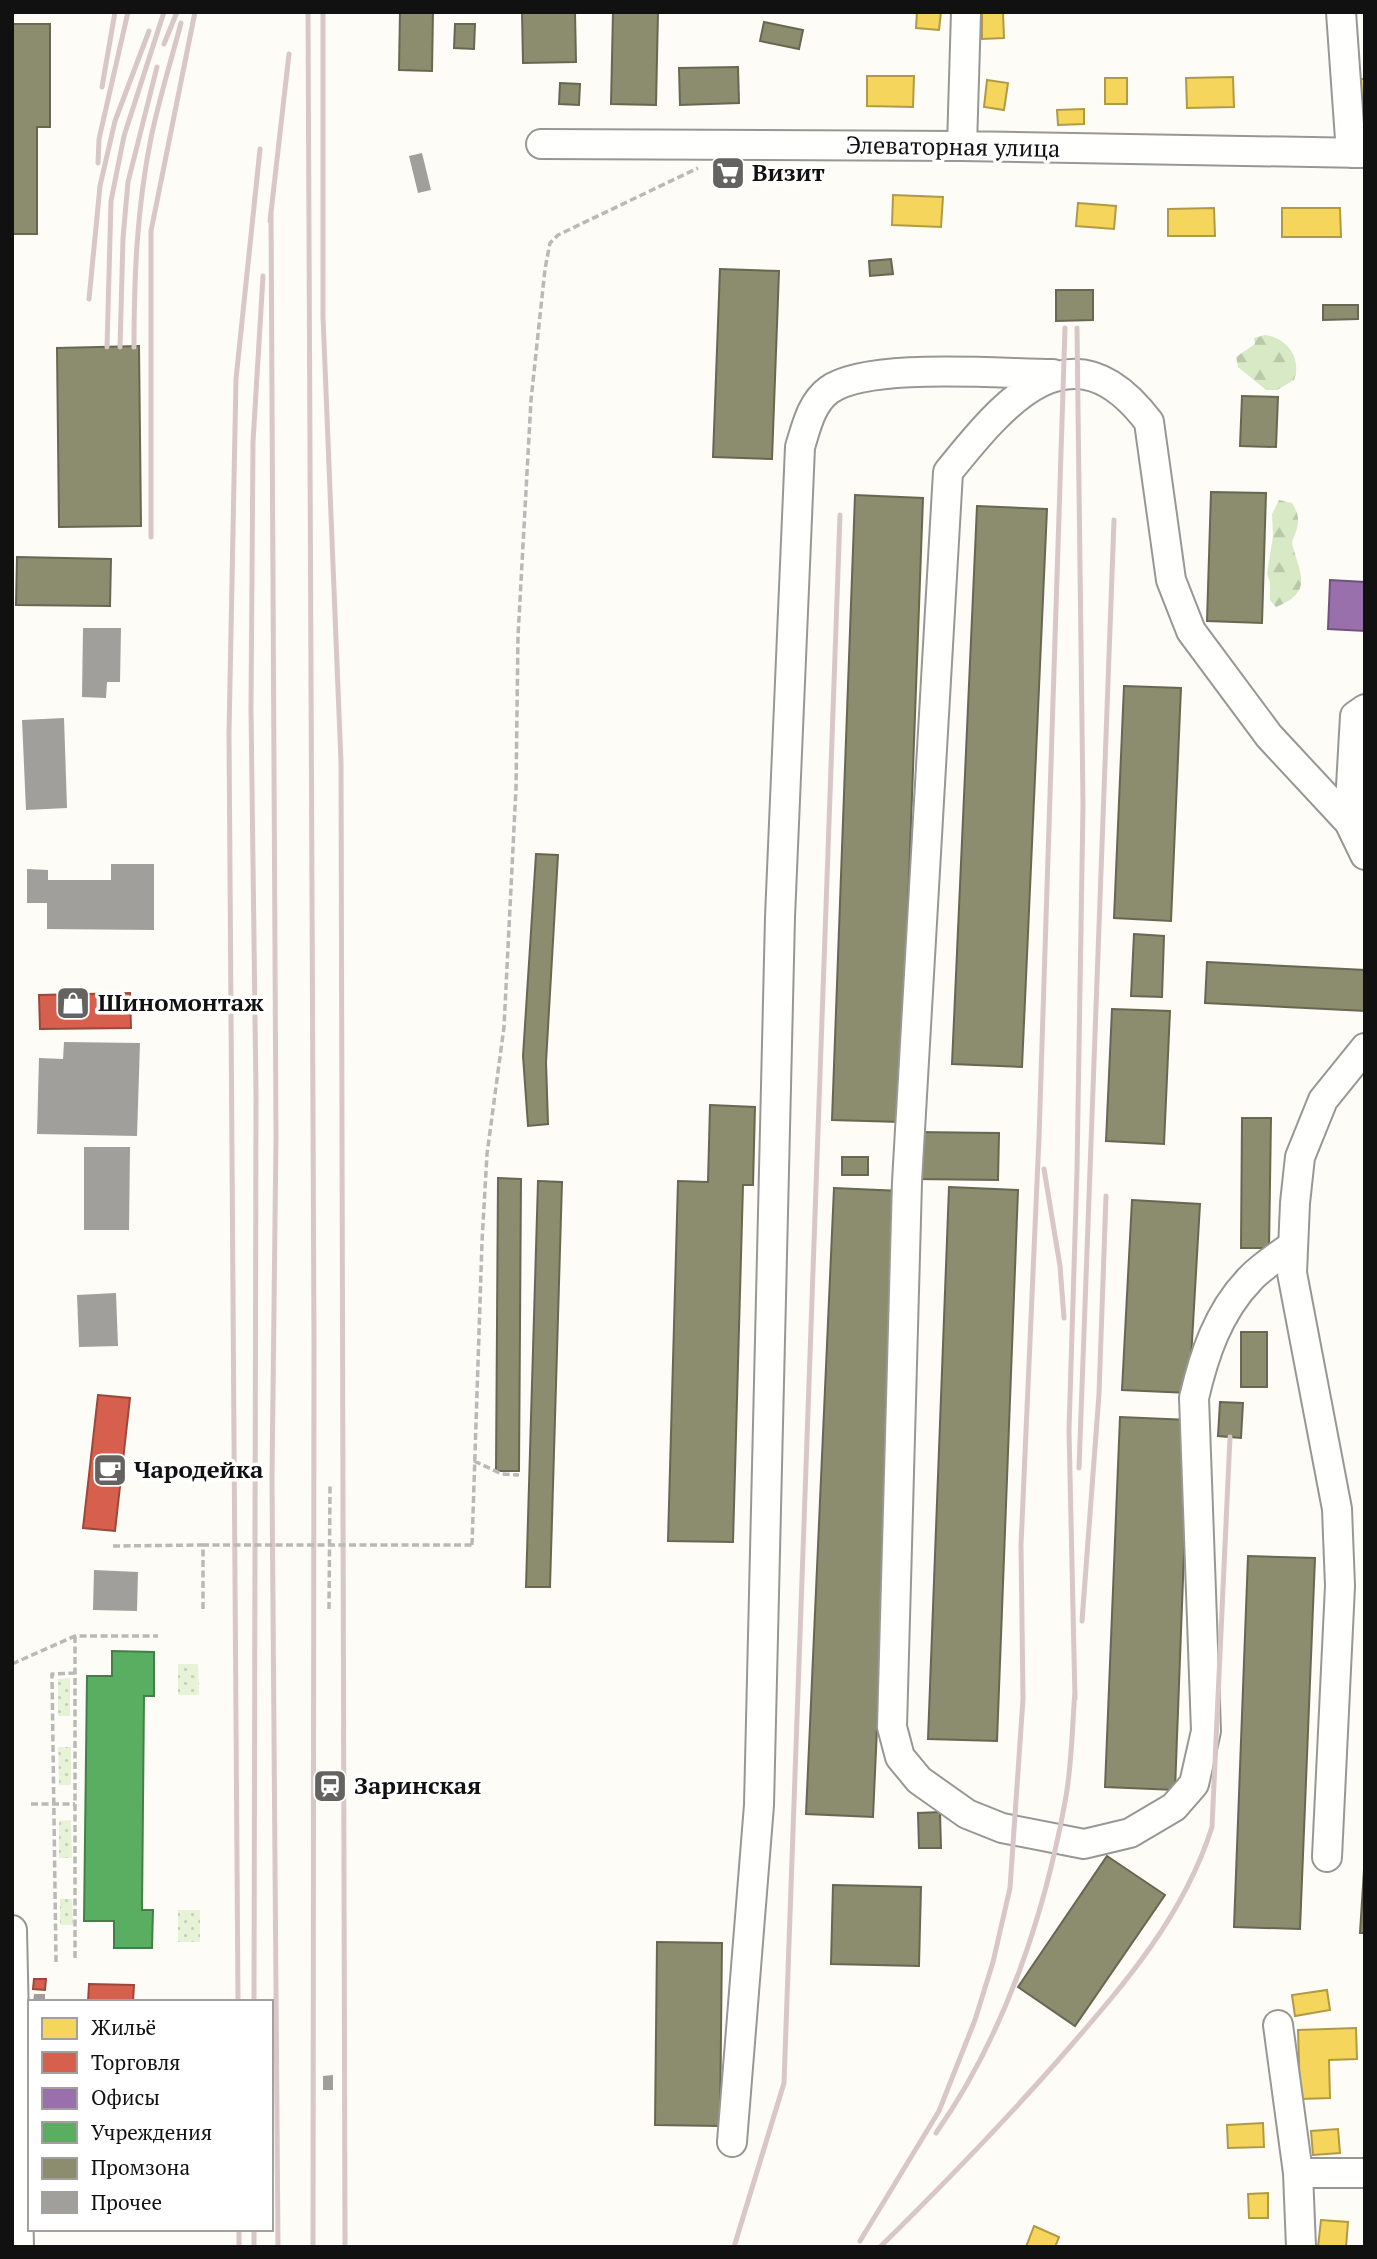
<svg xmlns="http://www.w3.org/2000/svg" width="1377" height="2259" font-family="'PT Serif',serif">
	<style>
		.grass { fill: url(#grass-dots) }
		.forest { fill: url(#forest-firs) }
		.homes { fill: #f6d55c; stroke: #b19a46; stroke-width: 2 }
		.shops { fill: #d6604d; stroke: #9b483b; stroke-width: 2 }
		.offices { fill: #9970ab; stroke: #70547d; stroke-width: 2 }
		.public { fill: #5aae61; stroke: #447f49; stroke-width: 2 }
		.industry { fill: #8c8c6e; stroke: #676752; stroke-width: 2 }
		.building { fill: #a19f9c }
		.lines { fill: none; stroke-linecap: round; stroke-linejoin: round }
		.minor-casing { stroke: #979795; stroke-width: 32 }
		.path { stroke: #b9b9b8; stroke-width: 3.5; stroke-dasharray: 7 3.5; stroke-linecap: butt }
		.minor { stroke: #fffffe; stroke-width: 28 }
		.rail { stroke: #d9c6c7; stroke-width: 5 }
		.path-bridge { stroke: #b9b9b8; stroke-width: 3.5; stroke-dasharray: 7 3.5; stroke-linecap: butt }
		.labels { text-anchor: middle; stroke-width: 7; stroke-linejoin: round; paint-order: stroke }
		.street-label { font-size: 24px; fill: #111; stroke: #fff }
		.poi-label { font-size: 24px; font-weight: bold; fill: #111; stroke: #fff; text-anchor: start }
	</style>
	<defs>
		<pattern id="grass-dots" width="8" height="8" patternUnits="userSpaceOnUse" patternTransform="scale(1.75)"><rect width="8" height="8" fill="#e7f3d7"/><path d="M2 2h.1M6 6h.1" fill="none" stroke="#c5cfb8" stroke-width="1.8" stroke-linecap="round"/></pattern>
		<pattern id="forest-firs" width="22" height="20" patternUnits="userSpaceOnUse" patternTransform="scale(1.75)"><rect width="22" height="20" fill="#d8eac5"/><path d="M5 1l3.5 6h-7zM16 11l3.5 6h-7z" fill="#b8c8a8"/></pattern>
	</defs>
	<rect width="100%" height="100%" fill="#fdfcf7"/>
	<path class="grass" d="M178,1664H198L199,1695H178Z
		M70,1678V1716H58V1679Z
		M58,1747H71V1785H59Z
		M71,1820L72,1858H59V1821Z
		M60,1899H72L73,1925H60Z
		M178,1910H200V1942H178Z"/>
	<path class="forest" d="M1265,335C1288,338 1302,359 1294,380L1277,390H1266L1238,367L1236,357L1255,344L1254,338Z
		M1279,500L1292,503C1302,518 1298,527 1292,542C1297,570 1317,591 1276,607L1270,600V582L1267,574L1273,536L1272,514Z"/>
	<path class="homes" d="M917,12H941L939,30L916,28Z
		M982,12H1003L1004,38L982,39Z
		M867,76H914L913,107L867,106Z
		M1233,77L1234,107L1187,108L1186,78Z
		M1105,78H1127V104H1105Z
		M1360,79H1365V105H1361Z
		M987,80L1008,83L1004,110L984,107Z
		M1084,109V124L1058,125L1057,110Z
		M893,195L943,197L941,227L892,225Z
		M1078,203L1116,206L1114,229L1076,226Z
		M1214,208L1215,236H1168V209Z
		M1282,208H1340L1341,237H1282Z
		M1327,1990L1330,2010L1295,2016L1292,1995Z
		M1356,2028L1357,2059L1329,2060L1330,2098L1300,2099L1298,2030Z
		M1263,2123L1264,2147L1228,2148L1227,2125Z
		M1338,2129L1340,2153L1313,2155L1311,2131Z
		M1268,2193V2218H1249L1248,2194Z
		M1321,2220L1348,2222L1346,2247H1318Z
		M1034,2226L1059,2237L1055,2247H1026Z"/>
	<path class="shops" d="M715,163L742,164L741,181L715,180Z
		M130,993L131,1028L40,1029L39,995Z
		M98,1395L130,1398L115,1531L83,1528Z
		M34,1979H46L45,1990L33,1989Z
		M89,1984L134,1985L133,2002H88Z"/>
	<path class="offices" d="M1330,580L1365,582V631L1328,629Z"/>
	<path class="public" d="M112,1651L154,1652V1696H144L142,1910H153L152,1948H114V1921H84L87,1676H112Z"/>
	<path class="industry" d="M400,12H433L432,71L399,70Z
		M522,12H575L576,62L523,63Z
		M613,12H658L656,105L611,104Z
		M764,22L803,30L799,49L760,41Z
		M12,24H50V127H37V234H12Z
		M455,24H475L474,49L454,48Z
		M738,67L739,103L680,105L679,68Z
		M560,83L580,84L579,105L559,104Z
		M891,259L893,274L870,276L869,261Z
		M720,269L779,271L772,459L713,457Z
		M1056,290H1093V320L1056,321Z
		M1323,305H1358V319L1323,320Z
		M139,346L141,526L59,527L57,348Z
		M1242,396L1278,397L1276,447L1240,446Z
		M1211,492L1266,493L1262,623L1207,621Z
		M855,495L923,498L900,1122L832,1120Z
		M977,506L1047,509L1022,1067L952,1064Z
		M17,557L111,559L110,606L16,605Z
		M1124,686L1181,688L1171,921L1114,918Z
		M536,854L558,855L546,1062L548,1124L528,1126L523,1056Z
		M1134,934L1164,936L1162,997L1131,996Z
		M1207,962L1365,970V1011L1205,1003Z
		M1112,1009L1170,1011L1164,1144L1106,1141Z
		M710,1105L755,1107L753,1185H743L733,1542L668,1541L678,1181L708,1182Z
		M1242,1118H1271L1269,1248H1241Z
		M916,1132L999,1133L998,1180L915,1179Z
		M842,1157H868V1175H842Z
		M498,1178L521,1179L519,1471H496Z
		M538,1181L562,1182L550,1587H526Z
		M949,1187L1018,1190L997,1741L928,1739Z
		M834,1188L901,1191L873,1817L806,1814Z
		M1132,1200L1200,1204L1189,1393L1122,1390Z
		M1241,1332H1267V1387H1241Z
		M1220,1402L1243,1403L1241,1438L1218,1436Z
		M1120,1417L1189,1420L1175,1790L1105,1787Z
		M1248,1556L1315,1558L1300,1929L1234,1927Z
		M940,1812L941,1848H919L918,1813Z
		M1365,1854V1933H1360Z
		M1107,1856L1165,1895L1075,2026L1018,1987Z
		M833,1885L921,1887L919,1966L831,1964Z
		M657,1942L722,1943L720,2126L655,2125Z"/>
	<path class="building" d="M422,153L431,190L418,193L409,156Z
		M83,628H121L120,682H107L106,698L82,697Z
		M64,718L67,808L26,810L22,720Z
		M111,864H154V930L47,929V903H27V869L48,870V880H111Z
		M64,1042L140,1043L137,1136L37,1134L39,1058L63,1059Z
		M84,1147H130L129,1230H84Z
		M116,1293L118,1346L79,1347L77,1295Z
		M94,1570L138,1572L137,1611L93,1610Z
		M34,1994H45V2002H33Z
		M333,2075V2090H323V2076Z"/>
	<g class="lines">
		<g class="minor-casing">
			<path id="minor" d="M1341,12L1351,153
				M541,144L962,146L1365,153
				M962,146L966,12
				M1365,709L1355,716L1349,822L1365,855
				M1293,1245C1279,1256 1262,1266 1250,1279C1218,1312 1204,1355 1194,1398L1206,1731L1194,1784L1174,1807L1130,1833L1084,1844L1002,1828L967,1814L919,1780L900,1757L892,1727L907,1182L948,472C1005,401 1072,320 1149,422L1171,580L1191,631L1269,736L1349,822
				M1327,1857L1340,1586L1337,1509L1292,1273L1295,1203L1300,1157L1323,1100L1365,1048
				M12,1930L19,2247
				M1278,2025L1298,2173L1301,2247
				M732,2142L759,1805L780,917L800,447C806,428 811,403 829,390C868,362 1001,374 1053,374
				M1298,2173H1365"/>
		</g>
		<path class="path" d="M474,1461L502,1474L519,1475
			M472,1545L482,1242L487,1154L504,1027L516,788L518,636L531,400L545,269L550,243L558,235L698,168
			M113,1546L203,1545
			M329,1609L330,1486
			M75,1636V1961
			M12,1664L75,1636H158
			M31,1804H75
			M56,1962L52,1674L75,1673"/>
		<use href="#minor" class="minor"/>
		<path class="rail" d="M308,12L314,1341L313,2247
			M323,12V317L341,763L345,2247
			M164,44L177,12
			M102,87L115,12
			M98,163L99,139L128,12
			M271,213L276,1137L272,1479L278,2247
			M270,221L289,54
			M89,299L100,186L115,121L149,31
			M107,347L111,201L124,136L164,12
			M120,347L123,238L128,182L157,67
			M134,347C134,276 137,207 151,138C159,99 171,61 181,23
			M151,537V231L195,12
			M1044,1169L1060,1266L1064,1318
			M1079,1468L1114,520
			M1082,1621L1099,1394L1106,1196
			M1075,1699L1069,1430L1077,1170L1083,805L1077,328
			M238,2002L229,733L236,379L260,149
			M254,2002L256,1096L251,708L253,442L263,276
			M936,2133C1004,2036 1044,1917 1065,1802C1072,1766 1072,1728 1075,1691
			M239,2229V2247
			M860,2241L939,2111L975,2020L993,1962L1010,1888L1023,1699L1021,1545L1039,1137L1065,328
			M254,2247V2229
			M734,2247L784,2083L840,515
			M880,2247C945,2183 1008,2118 1068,2049C1127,1981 1184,1915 1212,1827L1230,1437"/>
		<path class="path-bridge" d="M203,1609V1545H472"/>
	</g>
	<defs>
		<g id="supermarket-square" transform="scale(1.75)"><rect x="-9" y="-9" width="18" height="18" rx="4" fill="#646362" stroke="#fff"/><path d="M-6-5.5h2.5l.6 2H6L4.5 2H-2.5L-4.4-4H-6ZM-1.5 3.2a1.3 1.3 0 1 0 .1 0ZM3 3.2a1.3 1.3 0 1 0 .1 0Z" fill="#fff"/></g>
		<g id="shop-square" transform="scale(1.75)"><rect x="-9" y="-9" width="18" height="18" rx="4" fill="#646362" stroke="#fff"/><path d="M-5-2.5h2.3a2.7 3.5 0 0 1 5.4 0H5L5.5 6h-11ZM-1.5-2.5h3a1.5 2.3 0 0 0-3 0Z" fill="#fff"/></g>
		<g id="cafe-square" transform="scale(1.75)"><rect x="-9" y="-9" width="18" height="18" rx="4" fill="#646362" stroke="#fff"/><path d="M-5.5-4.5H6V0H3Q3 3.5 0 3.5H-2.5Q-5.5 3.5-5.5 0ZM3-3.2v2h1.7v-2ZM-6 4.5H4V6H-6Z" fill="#fff"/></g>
		<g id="station-square" transform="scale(1.75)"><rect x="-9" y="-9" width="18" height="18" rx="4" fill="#646362" stroke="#fff"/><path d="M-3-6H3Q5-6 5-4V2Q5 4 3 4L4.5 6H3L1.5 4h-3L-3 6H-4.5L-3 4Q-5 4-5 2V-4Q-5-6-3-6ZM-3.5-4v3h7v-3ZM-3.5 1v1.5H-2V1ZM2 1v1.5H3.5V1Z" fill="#fff"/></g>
	</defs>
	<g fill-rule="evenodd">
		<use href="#supermarket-square" x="728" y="173"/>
		<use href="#shop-square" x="73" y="1003"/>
		<use href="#cafe-square" x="110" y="1470"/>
		<use href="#station-square" x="330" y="1786"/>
	</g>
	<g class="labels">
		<g class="street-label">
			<text transform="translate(953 147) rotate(1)" y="8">Элеваторная улица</text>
		</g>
		<g class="poi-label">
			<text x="752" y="181">Визит</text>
			<text x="98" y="1011">Шиномонтаж</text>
			<text x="134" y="1478">Чародейка</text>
			<text x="354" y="1794">Заринская</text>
		</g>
	</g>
	<rect width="1377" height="2259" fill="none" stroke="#111111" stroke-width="28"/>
	<rect x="28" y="2000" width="245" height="231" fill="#ffffff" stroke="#a0a0a0" stroke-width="2"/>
	<rect x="42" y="2018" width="35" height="21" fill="#f6d55c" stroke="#a0a0a0" stroke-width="2"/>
	<text x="91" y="2035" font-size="21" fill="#111111">Жильё</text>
	<rect x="42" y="2052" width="35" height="21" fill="#d6604d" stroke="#a0a0a0" stroke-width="2"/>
	<text x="91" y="2070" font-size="21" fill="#111111">Торговля</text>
	<rect x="42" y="2088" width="35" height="21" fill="#9970ab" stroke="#a0a0a0" stroke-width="2"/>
	<text x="91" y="2105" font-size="21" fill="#111111">Офисы</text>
	<rect x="42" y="2122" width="35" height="21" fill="#5aae61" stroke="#a0a0a0" stroke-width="2"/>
	<text x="91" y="2140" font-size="21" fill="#111111">Учреждения</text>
	<rect x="42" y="2158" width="35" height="21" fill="#8c8c6e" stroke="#a0a0a0" stroke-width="2"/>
	<text x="91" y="2175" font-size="21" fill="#111111">Промзона</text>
	<rect x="42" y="2192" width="35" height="21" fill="#a19f9c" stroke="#a0a0a0" stroke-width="2"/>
	<text x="91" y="2210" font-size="21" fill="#111111">Прочее</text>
</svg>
